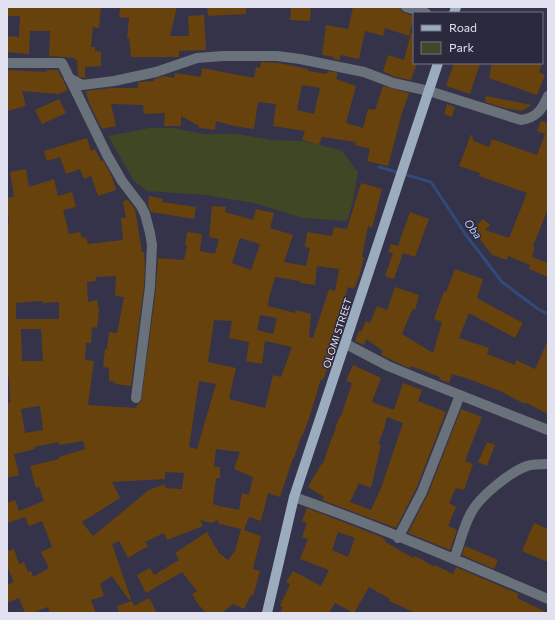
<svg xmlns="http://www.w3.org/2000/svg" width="555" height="620" font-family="Commissioner,sans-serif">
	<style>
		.green { fill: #404725 }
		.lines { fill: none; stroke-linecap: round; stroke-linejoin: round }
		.stream { stroke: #314a78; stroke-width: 3 }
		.building { fill: #67420c; fill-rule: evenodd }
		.minor { stroke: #69717a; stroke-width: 10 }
		.major { stroke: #9aacbe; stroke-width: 10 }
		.labels { text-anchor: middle; stroke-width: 3; stroke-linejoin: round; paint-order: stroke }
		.street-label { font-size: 10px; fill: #e1e1f0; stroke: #2a293e }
		.water-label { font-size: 11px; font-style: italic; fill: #b8d2fe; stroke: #2a293e }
	</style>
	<rect width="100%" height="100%" fill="#343349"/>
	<path class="green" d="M149,128H174L203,134H237L271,140L301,141L341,150L358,172L353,201L347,221L303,218L254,203L205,195L147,191L134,181L108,136Z"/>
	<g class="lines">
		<path class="stream" d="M379,167L431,182L466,235L502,282L538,309L548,314"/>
	</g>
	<path class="building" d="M7,7H101L99,28L93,27L91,47H95V51L101,52V66L85,67V77H92L83,78L78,76L77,60H75V58L49,56L50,31H30L29,54L7,52V36L19,37L20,16H7Z
		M120,7H177L170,36H189L188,16L204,15L206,50L179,51V57H131L129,38H127L129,18L119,17Z
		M207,7H246V14L208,16Z
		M291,7H311L310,21L290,20Z
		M353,7H400L402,12L414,16L409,36L385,28L383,36L365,31L359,59L340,55V60L333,59L334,57L322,55L326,25L348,29Z
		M411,33L414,34V63H417L411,80L395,77L383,71L388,55L404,60Z
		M261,62L279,63L308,69V71L327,74L328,71L338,73L336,79L356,86L346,123L363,128L368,109L375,110L383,86L409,93L402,113L388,166L367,161L370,149L355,145L356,142L322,137L319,145L302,140L305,131L273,126L276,104L258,102L254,129L234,126L216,121L215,130L199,128V126L181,116V126H164L165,113L144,114L143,105L111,104L116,126L102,129L89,103L86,91L112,88H138V82L154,81V79L164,76L174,78L175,73L201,77L202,68L254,78L256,67L260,68ZM302,85L320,88L314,114L297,110Z
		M454,63H480L470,94L446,86Z
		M492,63H542L539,72L545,75L537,95L489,78Z
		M7,70L47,72V70H58L68,90L58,94L22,91L26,106L7,111Z
		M486,96L532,105L521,111L504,108L485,102Z
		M59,99L66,113L42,124L35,110Z
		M447,104L455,107L452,117L444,114Z
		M541,121L548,123V209L533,246L535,247L532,257L548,263V277L529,269L530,265L508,256L507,260L492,255L479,238L482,236L472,227H475L483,219L490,225L485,230L509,238L527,193L479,176L480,173L459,166L471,134L474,141L489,147L492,139L537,155L545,134L537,131Z
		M87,138L91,151L95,149L101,161L103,160L112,177L116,190L98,196L91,176L84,179L80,169L66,174L60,157L47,161L44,151Z
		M26,169L29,187L54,179L58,196L72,192L76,207L63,210L69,234L80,232L82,238L86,237L88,244L123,240L121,218H126L123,201L128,200L135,209L142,252H144L145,266L144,286L131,386L115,384L116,382L109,381V368L103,367L105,349H107L109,332L117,333L124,297L115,296L116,276L96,277V281L87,282L88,302L97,300L99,310L97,328L92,327L91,343H86L85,360L94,361L88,405L136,408L137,405L141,402L156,288L158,258L184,260L187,245H185L187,232L202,234L200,251L215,254L219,239L209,237L212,206L226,207L225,212L253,220L256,209L274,213L270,228L293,235L284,262L306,266L310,248L305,247L307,232L332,236L334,227L347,229L361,183L382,189L372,228L368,226L362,257H364L360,274L354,289L348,287L336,328L340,329L332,356L323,380L321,379L310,415L303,435L302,434L294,458H293L280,497L268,493L261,521L249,517L244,530L261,536L253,569L260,571L253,596L251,595L244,609L233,604L221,613H206L201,607H200L192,594L197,591L182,572L146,593L137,575L150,568L154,575L179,560L175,553L207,532L219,553L228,560L235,551L241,529L219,524L217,520L212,523L200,520L203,526L167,540L164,533L145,542L148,546L128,558L119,541L112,544L131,599L129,600L112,576L100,584L104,596L91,600L96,613H50L48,607L32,613H25L19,598L7,603V585L14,582L7,566V551L14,549L19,564L24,562L28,572L31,571L33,577L49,568L41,552L52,547L42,521L29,526L25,517L7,523V503L15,500L19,511L44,501L39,487L36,488L30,466L59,459V457L85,449L83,441L59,445V442L34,447L35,449L14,454L19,475L7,478V403H10L9,377H7V224H9L7,198L14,197L10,172ZM240,238L260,244L251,270L232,263ZM317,266L339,269L335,291L329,289L313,338L309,337L311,314L296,310L295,313L268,306L269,298L275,277L300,281V283L315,285ZM42,301V303L59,302V319H16V303ZM260,315L277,318L273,334L257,330ZM214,320L232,321L229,338L249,342L246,361L262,364L265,341L292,347L281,377L273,375L265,408L229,399L236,368L208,362ZM21,329H41L43,361H22ZM199,381L216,384L197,449L189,447ZM40,406L43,430L25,433L21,409ZM216,449L240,452L234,469L253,477L249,495L242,493L239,510L220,506L219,509V506L213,504L216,478H220V467H214ZM165,472L184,473L182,489L165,488V484L149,490L93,536L82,522L120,498L112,482L165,479Z
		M149,196L163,199L162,202L196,207L194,219L151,212L148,205Z
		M410,212L429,219L415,257L403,253L394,279L385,276L393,253L388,252L391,244L398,246Z
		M455,269L483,279L477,298L523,323L515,338L469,313L459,338L489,348L487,354L515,365L516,360L535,369L548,340V414L525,402V404L500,391L469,379L452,374L449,383L439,379L440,377L411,366L409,368L381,355L383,351L366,339L364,345L355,341L359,331L361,332L366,321L370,323L377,306L387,310L395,287L419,295L415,310L413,308L402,334L433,353L442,322L434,319L444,291L446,292Z
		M353,365L381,378L372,402L394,410L403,383L422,390L418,401L446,412L416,489L396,528L322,500L324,497L308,487L322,463L323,464L331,440L336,428H335L340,416H341L352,383L346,381ZM387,417L403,423L381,488L371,510L350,502L359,483L371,488L381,445L378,444L384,429Z
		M461,409L482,417L465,461L473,464L464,490L456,488L449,503L456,507L448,526L457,530L450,550L408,533L428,494Z
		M487,442L495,445L487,466L478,462Z
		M307,508L379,536L386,540L385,542L413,558L415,556L435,567V565L453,574L456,567L519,594L517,598L548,613H416L389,601L390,599L369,587L354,613L335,603L329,613H280L283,607L280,606L290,584L286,582L293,571L321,586L329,570L300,559L308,539L302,537L307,523L302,521ZM338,532L355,538L348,557L332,550Z
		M534,523L548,529V562L522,551Z
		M465,546L498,560L494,569L462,555Z
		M149,598L157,613H119L117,606L132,601L134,606Z"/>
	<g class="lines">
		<path class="minor" d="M406,7L426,13
			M7,63H62L107,155L122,181L141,206L145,214L150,233L152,245L150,287L136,398
			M69,78L82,85L114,81L156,72L197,58L223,56H277L300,59L364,72L393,83L429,91L521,120C536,118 542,110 548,96
			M346,344L388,366L422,380L548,430
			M294,497C380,527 464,563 548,599
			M398,538L422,492L460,395
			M454,559C460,544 463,527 471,513C479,497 510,472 527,466C533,464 541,464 548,464"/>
		<path class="major" d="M454,13L456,7
			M267,613L294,497L438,63"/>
	</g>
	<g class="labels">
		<g class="street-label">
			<text transform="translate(337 333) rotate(-72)" y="4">OLOMI STREET</text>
		</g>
		<g class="water-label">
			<text transform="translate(473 229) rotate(54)" y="4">Oba</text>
		</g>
	</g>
	<rect width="555" height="620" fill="none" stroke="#e1e1f0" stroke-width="16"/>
	<rect x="413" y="12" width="130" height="52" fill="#2a293e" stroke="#737385"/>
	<rect x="421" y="25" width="20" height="6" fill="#9aacbe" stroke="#737385"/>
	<text x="449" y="32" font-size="12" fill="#e1e1f0">Road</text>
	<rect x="421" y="42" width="20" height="12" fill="#404725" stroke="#737385"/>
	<text x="449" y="52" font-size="12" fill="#e1e1f0">Park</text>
</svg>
